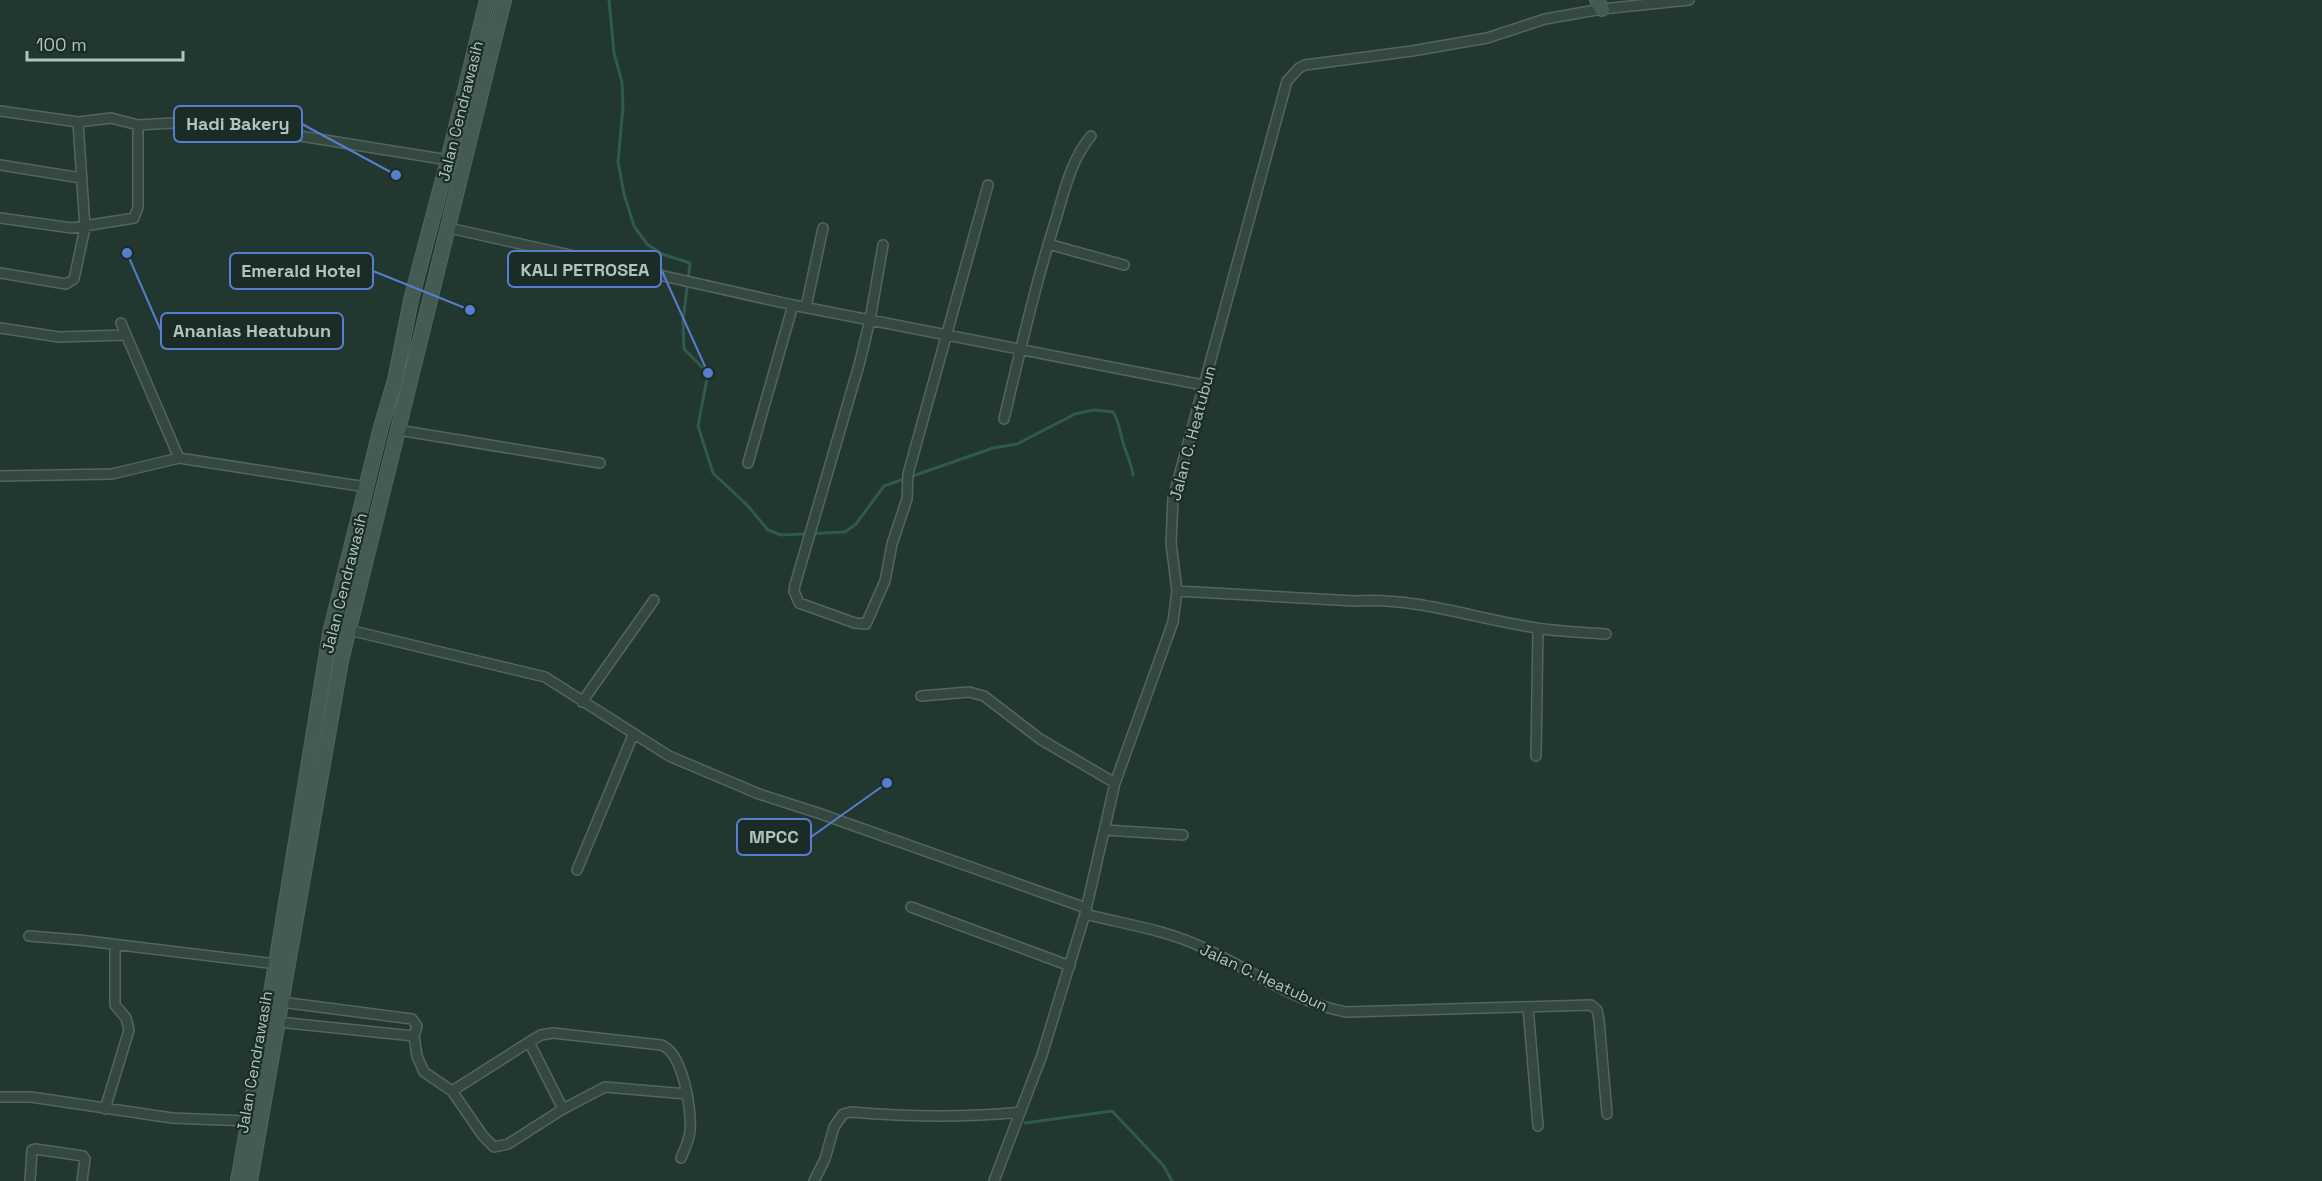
<svg xmlns="http://www.w3.org/2000/svg" width="2322" height="1181" font-family="'Space Grotesk',sans-serif">
	<style>
		.lines { fill: none; stroke-linecap: round; stroke-linejoin: round }
		.stream { stroke: #315a4a; stroke-width: 3 }
		.street-casing { stroke: #52655e; stroke-width: 12 }
		.secondary-casing { stroke: #52655e; stroke-width: 16 }
		.street { stroke: #354840; stroke-width: 9 }
		.secondary { stroke: #435b53; stroke-width: 14 }
		.labels { text-anchor: middle; stroke-width: 4.5; stroke-linejoin: round; paint-order: stroke }
		.street-label { font-size: 16px; fill: #afc4bd; stroke: #1a2c25 }
		.leader { fill: none; stroke: #577dcd; stroke-width: 2 }
		.callout-dot { fill: #577dcd; stroke: #1a2c25; stroke-width: 2 }
		.callout { fill: #1a2c25; stroke: #577dcd; stroke-width: 2 }
		.callout-label { font-size: 18px; text-anchor: middle; font-weight: bold; fill: #afc4bd }
	</style>
	<rect width="100%" height="100%" fill="#21372f"/>
	<g class="lines">
		<path class="stream" d="M609,0L614,53L622,82L623,107L618,162L624,194L634,226L647,244L662,254L690,263L683,321L684,349L708,373L698,426L713,473L747,505L768,530L781,535L845,532L856,524L884,486L993,448L1017,444L1075,414L1094,410L1113,412C1120,423 1120,434 1124,446C1128,457 1131,463 1133,475
			M1025,1123L1112,1111L1163,1165L1172,1181"/>
		<g class="street-casing">
			<path id="street" d="M0,111L78,122L111,118L138,125L208,121L448,160
				M0,165L81,178
				M0,218L72,228L134,218L138,207V125
				M449,228L793,305L1203,385
				M1048,244L1124,265
				M883,245L870,320L859,365L795,585L794,591L799,603L855,623L866,624L885,581L892,544L907,499L908,474L988,185
				M0,273L66,284L74,279L85,228L78,122
				M806,307L823,228
				M121,323L179,458
				M0,328L59,337L125,335
				M1004,419C1020,352 1035,285 1056,219C1065,189 1071,160 1091,136
				M398,430L600,463
				M748,463L793,305
				M0,476L112,474L179,458L366,487
				M1177,591L1355,601C1418,597 1476,619 1537,628C1560,632 1584,632 1606,634
				M349,630L545,677L669,756L759,794L818,813L1086,908
				M921,696L969,692L984,696L1040,739L1115,783
				M582,702L654,600
				M1536,756L1538,628
				M1105,830L1183,835
				M577,870L633,735
				M911,907L1070,966
				M1085,914C1124,924 1167,930 1204,948C1250,969 1296,1003 1346,1012L1591,1005L1597,1010L1599,1020L1607,1114
				M29,936L79,940L276,964
				M281,1002L412,1019L417,1026L414,1036
				M1528,1007L1538,1126
				M278,1022L414,1036L417,1056L424,1072L452,1091L483,1136L494,1147L508,1144L563,1109L529,1042L452,1091
				M529,1042L541,1035L553,1033L661,1045C683,1052 692,1110 690,1131C689,1140 685,1149 681,1158
				M0,1097H31L172,1118L248,1121
				M105,1109L129,1030L126,1018L115,1005V944
				M563,1109L605,1087L687,1094
				M30,1181L32,1150L35,1149L83,1156L85,1159L82,1181
				M814,1181L825,1159L834,1127L843,1114L851,1112C909,1117 962,1118 1020,1112
				M994,1181L1042,1055L1085,914L1115,783L1173,622L1177,591L1171,543L1173,498L1287,81L1299,68L1305,65L1412,51L1487,38L1545,19L1602,9L1689,0"/>
		</g>
		<g class="secondary-casing">
			<path id="secondary" d="M1597,0L1602,9
				M238,1181L276,964L330,633L381,427L395,380L411,300L448,160L487,0
				M250,1181L341,661L504,0"/>
		</g>
		<use href="#street" class="street"/>
		<use href="#secondary" class="secondary"/>
	</g>
	<g class="labels">
		<g class="street-label">
			<text transform="translate(460 111) rotate(-76)" y="6">Jalan Cendrawasih</text>
			<text transform="translate(1192 433) rotate(-75)" y="6">Jalan C. Heatubun</text>
			<text transform="translate(344 583) rotate(-76)" y="6">Jalan Cendrawasih</text>
			<text transform="translate(1264 977) rotate(25)" y="6">Jalan C. Heatubun</text>
			<text transform="translate(254 1062) rotate(-80)" y="6">Jalan Cendrawasih</text>
		</g>
	</g>
	<path class="leader" d="M396 175L302 124M708 373L661 269M470 310L373 271M127 253L161 331M887 783L811 837"/>
	<g class="callout-dot">
		<circle cx="396" cy="175" r="6"/>
		<circle cx="708" cy="373" r="6"/>
		<circle cx="470" cy="310" r="6"/>
		<circle cx="127" cy="253" r="6"/>
		<circle cx="887" cy="783" r="6"/>
	</g>
	<g class="callout">
		<rect x="174" y="106" width="128" height="36" rx="6"/>
		<rect x="508" y="251" width="153" height="36" rx="6"/>
		<rect x="230" y="253" width="143" height="36" rx="6"/>
		<rect x="161" y="313" width="182" height="36" rx="6"/>
		<rect x="737" y="819" width="74" height="36" rx="6"/>
	</g>
	<g class="callout-label">
		<text x="238" y="130">Hadi Bakery</text>
		<text x="585" y="276">KALI PETROSEA</text>
		<text x="301" y="277">Emerald Hotel</text>
		<text x="252" y="337">Ananias Heatubun</text>
		<text x="774" y="843">MPCC</text>
	</g>
	<path d="M27 51v9h156v-9" fill="none" stroke="#afc4bd" stroke-width="3"/>
	<text x="36" y="51" font-size="18" fill="#afc4bd" stroke="#1a2c25" stroke-width="4.5" paint-order="stroke">100 m</text>
</svg>
